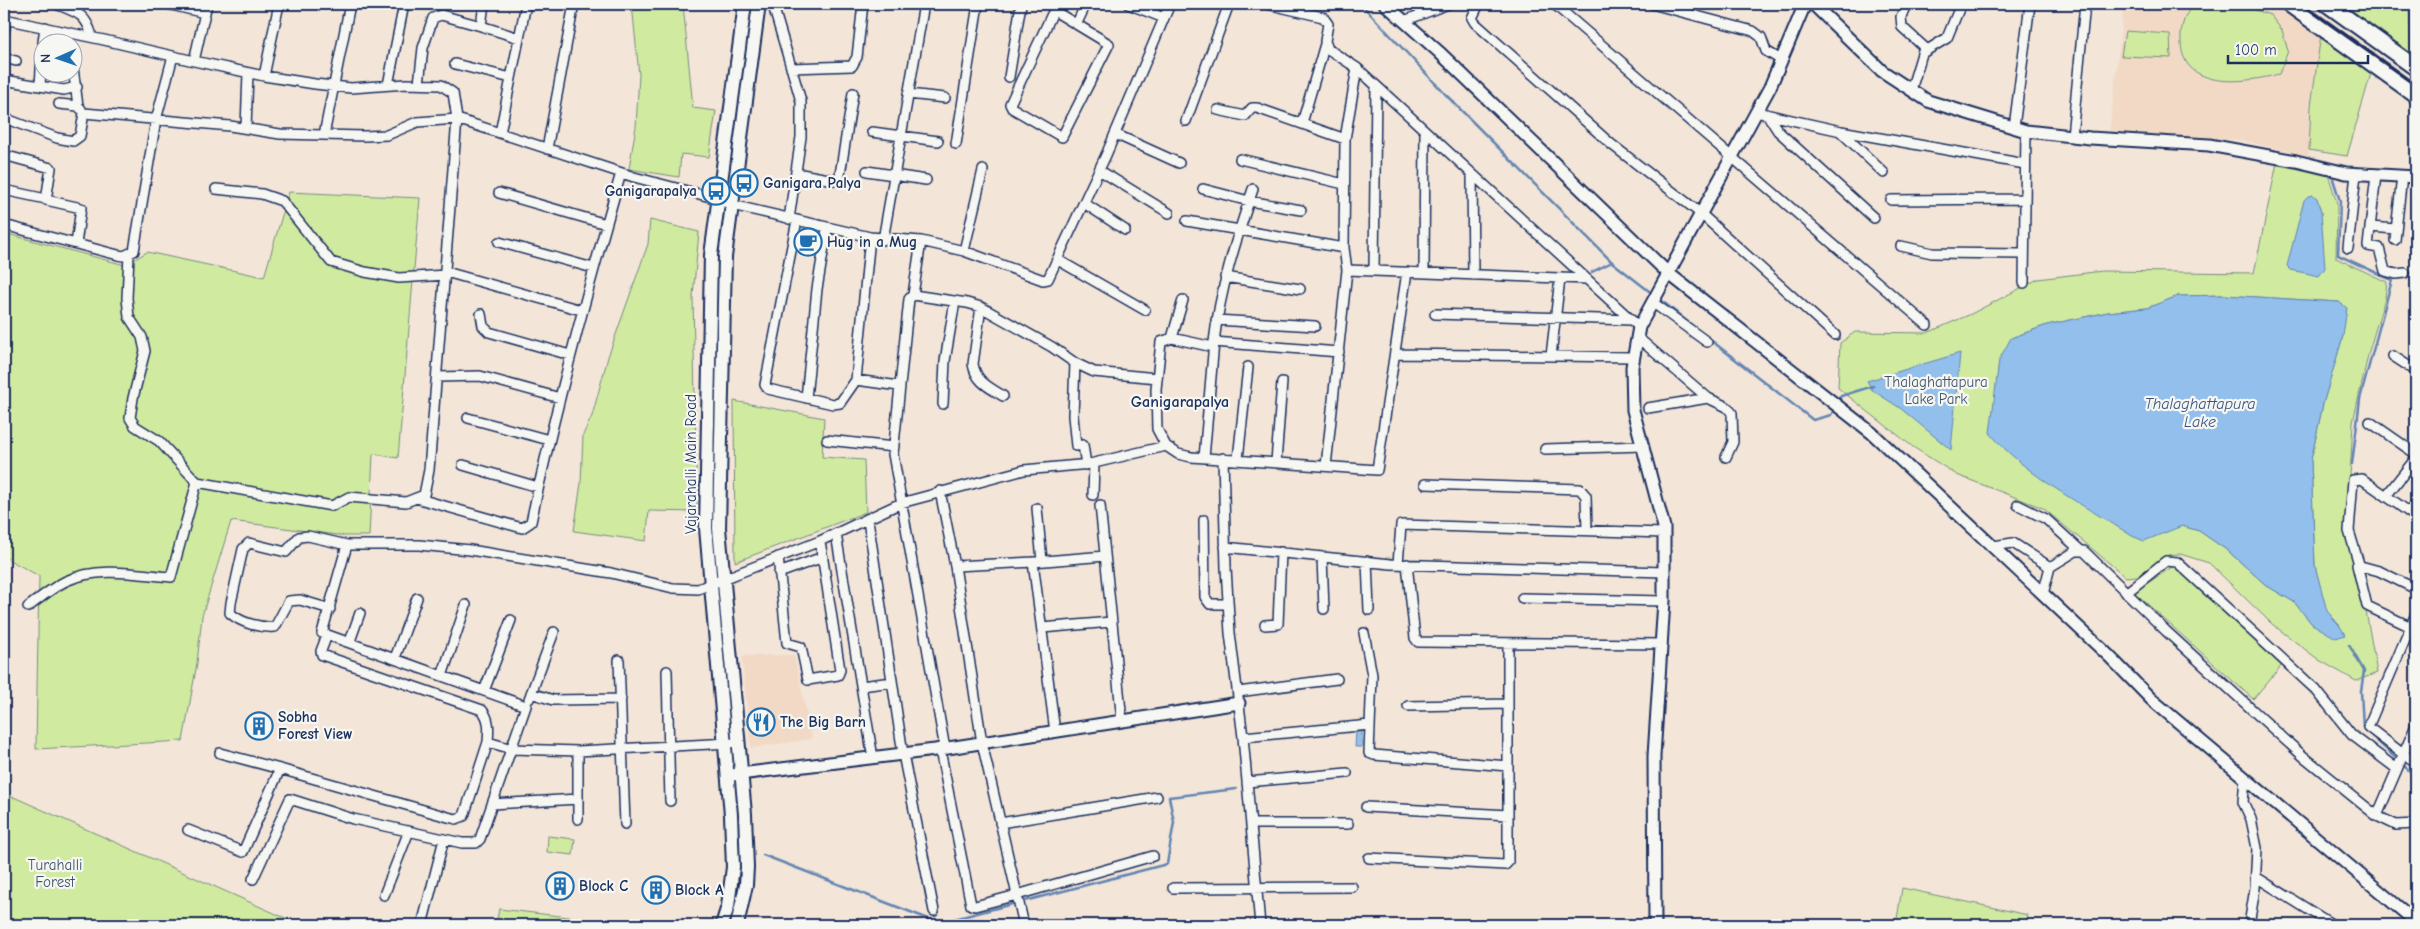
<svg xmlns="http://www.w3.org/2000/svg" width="2420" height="929" font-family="'Comic Neue',sans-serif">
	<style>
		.built { fill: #f1d9c6 }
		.green { fill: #d0eaa0; stroke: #768c7f; fill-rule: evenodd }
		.water { fill: #92bfec; stroke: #6285b3 }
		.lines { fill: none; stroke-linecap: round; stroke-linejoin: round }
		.stream { stroke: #6285b3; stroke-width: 2.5 }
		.minor-casing { stroke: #1b2f5e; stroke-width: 12 }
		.tertiary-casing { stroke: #1b2f5e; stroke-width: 15 }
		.secondary-casing { stroke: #1b2f5e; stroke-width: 16 }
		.trunk-casing { stroke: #1b2f5e; stroke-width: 19 }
		.minor { stroke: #f6f6f2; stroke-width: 9 }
		.tertiary { stroke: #f6f6f2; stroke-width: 11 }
		.secondary { stroke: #f6f6f2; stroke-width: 12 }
		.trunk { stroke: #f6f6f2; stroke-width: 15 }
		.rail { stroke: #1b2f5e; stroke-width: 2.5 }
		.labels { text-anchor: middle; stroke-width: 4.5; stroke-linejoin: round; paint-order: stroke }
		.poi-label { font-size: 15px; font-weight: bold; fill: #1b2f5e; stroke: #f6f6f2; text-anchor: start }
		.park-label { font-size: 15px; fill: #3f546b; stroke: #f6f6f2 }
		.street-label { font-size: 15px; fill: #1b2f5e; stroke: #f6f6f2 }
		.neighbourhood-label { font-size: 16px; font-weight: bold; fill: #1b2f5e; stroke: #f6f6f2 }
		.water-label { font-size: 16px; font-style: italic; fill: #395382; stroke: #f6f6f2 }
	</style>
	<rect width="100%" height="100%" fill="#f3e5d8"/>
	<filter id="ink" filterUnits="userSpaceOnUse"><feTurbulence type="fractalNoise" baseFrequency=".02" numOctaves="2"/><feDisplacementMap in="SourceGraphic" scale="10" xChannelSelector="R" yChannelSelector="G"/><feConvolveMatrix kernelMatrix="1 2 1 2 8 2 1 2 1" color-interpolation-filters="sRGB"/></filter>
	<g filter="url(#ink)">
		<path class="built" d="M2124,4H2278L2321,34L2311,106L2309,156L2241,140L2109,134Z
			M2409,4H2416V57L2411,53Z
			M794,655L812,739L751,748L742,656Z"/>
		<path class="green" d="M632,4H683L693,108L716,111L709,157L681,154L679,177L629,169L636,126L639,75Z
			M2194,4H2238L2270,15L2282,30L2288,51L2279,74C2246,83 2183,91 2181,43C2180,29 2184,14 2194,4Z
			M2343,4H2409L2411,53Z
			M2125,31L2170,34L2171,58L2121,56Z
			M2321,34L2372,70L2347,156L2309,150L2311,106Z
			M2277,163L2328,174L2337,203L2336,258L2387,282L2385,298L2369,351L2353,422L2347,532L2366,611L2377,673L2356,681L2319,660L2272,624L2209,563L2180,554L2168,555L2137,576L2126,577L2043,508L1957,475L1913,447L1838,388L1840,343L1855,332L1927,333L1971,314L2038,279L2102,271L2254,273ZM2224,295L2339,302L2343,336L2323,404L2311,460L2315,566L2326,611L2340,626L2312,624L2294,602L2267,586L2228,551L2199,531L2182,526L2011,338L2047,325L2108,312L2147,308L2178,296Z
			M289,192L420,198L398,458L373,454L369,536H345L231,521L202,616L197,663L183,741L36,749L39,576L4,557V233L125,265L147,252L264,277Z
			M650,220L699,232L693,296L697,512L649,511L646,541L574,531L581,483L583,435L592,416L608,357L648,244Z
			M734,401L824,418L822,457L864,460L866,512L735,562Z
			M2175,565L2282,665L2253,699L2134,592Z
			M4,795L16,798L301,925H4Z
			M548,836L575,839L573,855L547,852Z
			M1902,888L2028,915L2026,925H1896Z
			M499,909L629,924V925H496Z"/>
		<path class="water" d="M2313,195L2317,198L2321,212L2325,268L2319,276L2291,270L2287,266L2304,200L2308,196Z
			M2224,295L2339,302L2347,308L2343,336L2323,404L2311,460L2315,566L2327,611L2340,626L2345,635L2336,638L2312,624L2294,602L2267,586L2228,551L2199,531L2182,526L2144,541L2132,536C2084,505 2027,477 1990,433L1999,360L2011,338L2047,325L2108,312L2147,308L2178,296Z
			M1960,353L1951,450L1900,408L1872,390L1867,381Z
			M1356,731H1362V747H1355Z"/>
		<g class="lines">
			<path class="stream" d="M1361,4L1448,97L1612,262L1649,291
				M2333,179L2340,201L2338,255L2392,280L2360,399L2352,464
				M1592,272L1612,262
				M1662,301L1704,335
				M1708,338L1813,420L1831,415L1835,408
				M1838,401L1841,396L1873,386
				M2349,645L2364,671L2361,691L2363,727L2365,729
				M2372,736L2416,777
				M763,855L939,923L1016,903
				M1021,902L1167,864L1174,822L1169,797L1236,789"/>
			<g class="minor-casing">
				<path id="minor" d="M56,4C76,12 87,14 92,37
					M167,4L205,13
					M484,4L481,26L519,38
					M769,4L774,9L801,101V137L789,219
					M1128,4L1164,18
					M1267,4L1323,17L1328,24L1325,41L1328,49L1357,68L1639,327
					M1479,4L1472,18L1475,23L1611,144L1700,213L1835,335
					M1554,4L1927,325
					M1652,4L1753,31L1761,37L1766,51L1781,60
					M1906,4L1901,17L1902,27L1924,47L1911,90
					M1056,12L1109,44L1062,137L1012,108L1010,104L1052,14Z
					M4,19L104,40L194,61
					M1404,21L1448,4
					M1077,23L1086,4
					M62,31L68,42
					M4,32L6,20
					M43,42L45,27
					M1924,52L1947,38L1961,4
					M4,58L16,61
					M72,60L78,106
					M455,64L511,78
					M791,68L852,66L857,57L863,4
					M264,76L279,4
					M1009,77L1021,4
					M4,80L64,90L77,87
					M419,84L423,48L433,18L441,15L481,26
					M388,85L404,4
					M40,86L42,54
					M908,94L945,98
					M59,104L78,106L81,109
					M1218,110L1245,116L1252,108H1257L1345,139
					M1756,112L1841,131L2025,164
					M1767,114L1778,131L1874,218
					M4,118L57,138L73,141L80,136L84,113L230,126L280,134L365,136L387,135L417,122L457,119L453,93L441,85L406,84L351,88L315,84L264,76L194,61L207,4
					M1186,121L1229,4
					M1302,123L1325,44
					M2014,127L2030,4
					M246,128L248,73
					M872,132L938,141
					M1841,132L1884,173
					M500,133L526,4
					M1115,134L1179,163
					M324,135L350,4
					M2072,136L2085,4
					M956,144L978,4
					M547,149L574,4
					M4,155L51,168L46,200L81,208L76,244
					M1240,159L1344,184
					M1099,170L1169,213
					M867,171L926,180
					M796,173L839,181L853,93
					M1472,174L1473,275
					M2376,175L2368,246L2379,248L2385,271L2396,274L2405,273
					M216,189L262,194L282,201L331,262L365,272L399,278L446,275
					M1203,189L1249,201L1301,210
					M4,190L46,199
					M499,193L606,224
					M1891,200L2024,199
					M1084,203L1125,230
					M797,220L765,385L768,389L833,404L840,403L856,380L899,386
					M1187,221L1344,248
					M4,225L118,255L124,256L134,251L156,120L173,56
					M2370,227L2396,229
					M883,240L924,4
					M2395,240L2402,176
					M2416,240V237
					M499,242L593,268
					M1901,246L1932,253L2024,254
					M2348,248L2356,174
					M964,251L983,170
					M129,255L127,298L129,317L142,337L145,351L133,398L130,418L135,426L159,441L197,482
					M1058,260L1145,310
					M1347,270L1587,279
					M1374,271L1376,86
					M446,272L581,310
					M1424,273L1425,131
					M1225,277L1300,289
					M2024,283L2026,131
					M913,295L921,241
					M1652,302L1707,342
					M981,307L973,364C976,382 989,387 1003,396
					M481,314L483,326L489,332L570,355
					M1435,314L1631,320
					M1216,320L1315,326
					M1637,337L1708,398L1727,407L1732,413L1733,442L1726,457
					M1172,338L1183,300
					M1214,342C1220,289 1236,240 1253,189
					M1395,354L1633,357
					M1551,356L1560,278
					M2393,356L2416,371
					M1075,363L1073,416L1076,446L1083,445L1086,465
					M437,377L480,376L560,398
					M856,380L870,237
					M806,398L817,289L827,229
					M943,404L945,361L955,301
					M1648,408L1708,398
					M468,418L549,440
					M2370,422L2416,454
					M827,440L894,447
					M1166,446L1157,429L1156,389L1161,342L1172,338L1213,347
					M1545,449L1644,446
					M1204,458L1214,342L1339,352
					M1223,458L1226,568L1230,633L1243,737L1260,925
					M1238,459L1248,367
					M1276,462L1282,382
					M463,465L538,487
					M1326,466L1347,270L1344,248L1345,139L1357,68
					M1425,484L1580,489L1586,496L1587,530
					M940,491L955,566
					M1093,495L1094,463
					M2386,496L2416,458
					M416,498L522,528L531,522C556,404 588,288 621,173
					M1100,505L1122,721
					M2018,505L2046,519L2080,550
					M1037,508L1042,561
					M868,520L903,754L934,911
					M1204,520L1205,597L1210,604H1228
					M836,534L873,758
					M1993,546L2013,543L2050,567L2076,551H2084L2166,631L2303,756L2377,816L2396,825L2416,824
					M1225,547L1391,564L1664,572
					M778,557L787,643L801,647L808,680L838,675L840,670L820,541
					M1322,557L1324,609
					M1367,561L1369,610
					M1033,562L1105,556
					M1398,564L1401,525L1664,533
					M1407,564L1415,638L1418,642L1662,644
					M2359,564L2349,531L2353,480L2362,479L2416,517
					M779,573L823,557
					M2126,593L2166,561L2177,562L2316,690L2352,735L2397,769
					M2043,594L2050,567
					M1522,598L1664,601
					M28,607C40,598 53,587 66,581C99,566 136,574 171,577L197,482L332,506L349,497L406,502L424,495L429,470L457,119L634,177L718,199L732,205L870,237L921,241L964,251L1043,280L1048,279L1106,155L1170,4
					M330,609L300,600L289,601L275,627C260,628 241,623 230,613L231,603L243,549L249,543L286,552L299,537L308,536L347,545
					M2416,614L2368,727L2403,754L2416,762
					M1265,625L1278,624L1281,552
					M2411,627L2367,606L2357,565L2379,571L2416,589
					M1042,628L1111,622
					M1364,633L1372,675L1369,753L1374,755L1508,766
					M350,641L360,613
					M395,658L417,598
					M619,660L625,824
					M667,671L670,801
					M442,676L466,605
					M861,686L892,682
					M484,691L511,620
					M1238,692L1337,679
					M531,693L553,700L621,699
					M529,699L554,632
					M1408,706L1508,704
					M1243,737L1370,725
					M488,742L512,749L578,751L730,743
					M945,749L893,454L909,299L913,295L967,303L981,307L1052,347L1075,363L1094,372L1157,378
					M940,750L971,905L975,906L1017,895L982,743L955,566L1033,562L1055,732
					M578,751V819
					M220,753L280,769
					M2245,779L2243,802L2251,819L2257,848L2255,888L2249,925
					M1247,782L1347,773
					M492,804L578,799
					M1366,807L1508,815
					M2377,816L2416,725
					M1000,823L1157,797
					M1251,824H1348
					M188,830L243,852L280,769L448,817L456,819L464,816L488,742C489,730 490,719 482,710L322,655L321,651L327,635
					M1369,858L1505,865L1508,862V643
					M2256,877L2333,925
					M253,879L290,799L353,819L462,843H476L480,839L526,706L322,633L347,545H419L470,550L611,573L673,588L698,589L820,541L901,503L1024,470L1090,464L1166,446L1178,454L1191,457L1377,470L1407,272
					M1173,888L1352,887
					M384,895L409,831
					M422,925L444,839
					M1024,925L1017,895L1153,856"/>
			</g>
			<g class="tertiary-casing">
				<path id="tertiary" d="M1385,4L1439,52L1668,273L1872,433L2109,656L2151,699L2416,922
					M1813,4L1882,71L1928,101L2026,131L2090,138L2209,145L2296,161L2346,173L2416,177
					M732,775L935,750L1239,703
					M1655,925L1654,756L1664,601V527L1633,410L1632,367L1639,327L1770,87L1805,4"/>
			</g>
			<g class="secondary-casing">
				<path id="secondary" d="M722,925L728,906L733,867L731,815L706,528L711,255L745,4
					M737,925L746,885L747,867L745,814L719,528L725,257L759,4"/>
			</g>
			<g class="trunk-casing">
				<path id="trunk" d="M2289,4L2416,95
					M2327,4L2416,68"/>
			</g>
			<use href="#minor" class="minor"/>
			<use href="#tertiary" class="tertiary"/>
			<use href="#secondary" class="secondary"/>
			<use href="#trunk" class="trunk"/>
			<path class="rail" d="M2301,4L2416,86"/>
		</g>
	</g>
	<defs>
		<g id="bus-ring" transform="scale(1.4375)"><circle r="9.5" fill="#f6f6f2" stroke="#1f6fb2" stroke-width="1.5"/><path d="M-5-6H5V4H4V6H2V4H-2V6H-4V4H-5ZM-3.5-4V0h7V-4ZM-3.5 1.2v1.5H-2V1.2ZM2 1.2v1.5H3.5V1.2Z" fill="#1f6fb2"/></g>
		<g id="cafe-ring" transform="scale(1.4375)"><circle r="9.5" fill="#f6f6f2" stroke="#1f6fb2" stroke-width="1.5"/><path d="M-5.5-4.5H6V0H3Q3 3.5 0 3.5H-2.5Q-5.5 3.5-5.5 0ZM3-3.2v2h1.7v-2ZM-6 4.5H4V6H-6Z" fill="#1f6fb2"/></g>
		<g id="restaurant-ring" transform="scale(1.4375)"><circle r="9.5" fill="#f6f6f2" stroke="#1f6fb2" stroke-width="1.5"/><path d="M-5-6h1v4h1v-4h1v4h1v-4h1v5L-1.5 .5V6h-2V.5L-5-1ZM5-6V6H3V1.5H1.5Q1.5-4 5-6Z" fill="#1f6fb2"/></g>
		<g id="building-ring" transform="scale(1.4375)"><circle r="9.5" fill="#f6f6f2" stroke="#1f6fb2" stroke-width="1.5"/><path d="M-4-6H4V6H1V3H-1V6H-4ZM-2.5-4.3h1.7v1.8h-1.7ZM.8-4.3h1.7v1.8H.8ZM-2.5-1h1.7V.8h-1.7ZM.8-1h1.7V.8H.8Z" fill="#1f6fb2"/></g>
	</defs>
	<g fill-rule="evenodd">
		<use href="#bus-ring" x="744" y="183"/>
		<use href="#bus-ring" x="716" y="191"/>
		<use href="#cafe-ring" x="808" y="242"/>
		<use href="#restaurant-ring" x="761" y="722"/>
		<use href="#building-ring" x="259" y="726"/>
		<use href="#building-ring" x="560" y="886"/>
		<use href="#building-ring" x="656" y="890"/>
	</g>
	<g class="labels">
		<g class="poi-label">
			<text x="763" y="188">Ganigara Palya</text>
			<text x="697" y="196" text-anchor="end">Ganigarapalya</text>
			<text x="827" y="247">Hug in a Mug</text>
			<text x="278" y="722">Sobha<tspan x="278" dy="17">Forest View</tspan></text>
			<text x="780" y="727">The Big Barn</text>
			<text x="579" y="891">Block C</text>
			<text x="675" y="895">Block A</text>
		</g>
		<g class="park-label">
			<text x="1936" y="387">Thalaghattapura<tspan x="1936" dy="17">Lake Park</tspan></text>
			<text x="55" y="870">Turahalli<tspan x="55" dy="17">Forest</tspan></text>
		</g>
		<g class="street-label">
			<text transform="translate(691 464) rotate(-90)" y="5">Vajarahalli Main Road</text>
		</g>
		<g class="neighbourhood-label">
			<text x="1180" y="407">Ganigarapalya</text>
		</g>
		<g class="water-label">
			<text x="2200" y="409">Thalaghattapura<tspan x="2200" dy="18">Lake</tspan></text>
		</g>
	</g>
	<rect width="2420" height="929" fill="none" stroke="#f6f6f2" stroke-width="20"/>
	<rect x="10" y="10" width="2400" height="909" fill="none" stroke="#1b2f5e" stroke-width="2" filter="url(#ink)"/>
	<g transform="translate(58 58) rotate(268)"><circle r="24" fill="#f6f6f2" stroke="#9ea6b7"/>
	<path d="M0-4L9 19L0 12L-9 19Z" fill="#1f6fb2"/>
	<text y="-8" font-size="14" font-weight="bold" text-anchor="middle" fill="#1b2f5e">N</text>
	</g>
	<path d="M2228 55v8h140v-8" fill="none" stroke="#1b2f5e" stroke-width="2.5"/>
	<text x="2235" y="55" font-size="15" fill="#1b2f5e" stroke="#f6f6f2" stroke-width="4" paint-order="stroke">100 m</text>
</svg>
